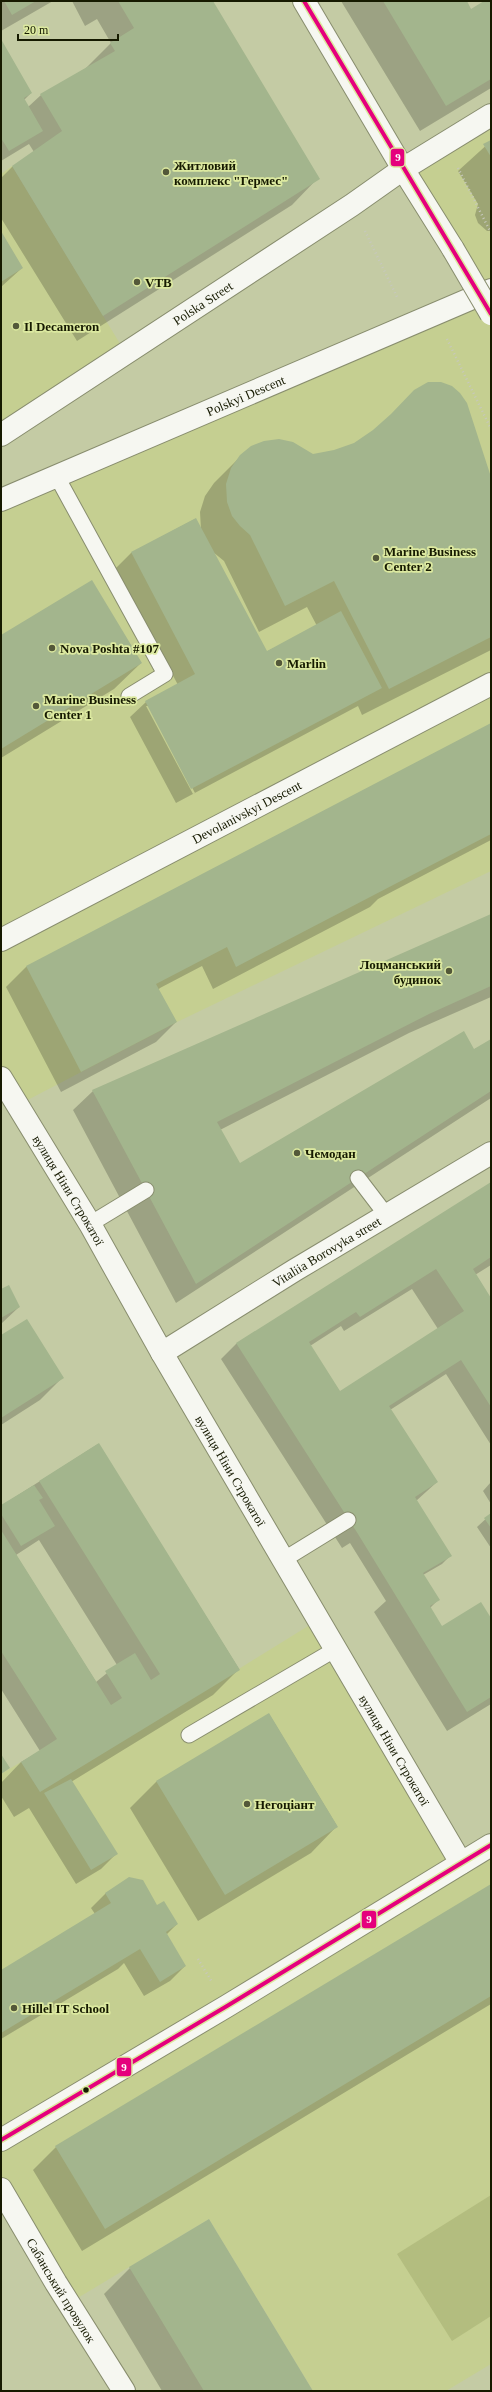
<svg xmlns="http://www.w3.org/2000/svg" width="492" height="2392" font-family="Georgia,serif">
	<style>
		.built { fill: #c5cf91 }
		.green { fill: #b3bd7f }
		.shadow { fill: #0003; fill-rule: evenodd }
		.building { fill: #a3b58d; fill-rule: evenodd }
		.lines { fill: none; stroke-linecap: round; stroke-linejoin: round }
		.service-casing { stroke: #888d6e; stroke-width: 17 }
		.minor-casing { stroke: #888d6e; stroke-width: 24 }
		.tertiary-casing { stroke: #888d6e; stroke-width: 24 }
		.secondary-casing { stroke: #888d6e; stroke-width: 24 }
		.path { stroke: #c7c8bd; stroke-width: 2.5; stroke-dasharray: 1 3; stroke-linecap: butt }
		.service { stroke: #f6f7f1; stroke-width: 15 }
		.minor { stroke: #f6f7f1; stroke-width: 22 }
		.tertiary { stroke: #f6f7f1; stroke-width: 22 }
		.secondary { stroke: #f6f7f1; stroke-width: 22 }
		.tertiary-bridge-casing { stroke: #888d6e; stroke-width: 24; stroke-linecap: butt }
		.tertiary-bridge { stroke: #f6f7f1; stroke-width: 22 }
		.bus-1-casing { stroke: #dce9a0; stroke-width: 7 }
		.bus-1 { stroke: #e5007d; stroke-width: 4 }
		.poi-dot { fill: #535839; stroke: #dce9a0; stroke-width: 1.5 }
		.bus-dot { fill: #161a00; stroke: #dce9a0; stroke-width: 1.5 }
		.labels { text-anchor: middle; stroke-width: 3.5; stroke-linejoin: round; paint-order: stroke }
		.poi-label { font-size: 13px; font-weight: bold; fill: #161a00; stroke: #dce9a0; text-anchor: start }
		.street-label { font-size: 13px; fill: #161a00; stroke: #dce9a0 }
		.line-badge { stroke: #dce9a0; stroke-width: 1.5 }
		.badge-label { font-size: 11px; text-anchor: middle; font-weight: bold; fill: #fff }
	</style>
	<rect width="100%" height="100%" fill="#c4cba4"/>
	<path class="built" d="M491,120V283L481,288L410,169Z
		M12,166L122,347L1,438V174Z
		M491,293V682L1,938V507Z
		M491,689V871L177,1022L18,1105L1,1075V941Z
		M313,1623L456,1860L1,2139V1774L21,1762L40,1792Z
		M491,1847V2364L446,2391H313L209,2219L71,2302L1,2188V2146Z"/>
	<path class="green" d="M491,2195V2316L452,2341L397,2254Z"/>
	<path class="shadow" d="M1,1H53L1,31Z
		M72,1H211L318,178L292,205L77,341L1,218V178L12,167L34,152L29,144L1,161V41L31,93L24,100L28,107L41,95L85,69L111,43L97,19L85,26Z
		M341,1H466L471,10L486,1H491V88L420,131Z
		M491,141V231H487L478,223L475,215L478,204L458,171Z
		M1,233L22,268L1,287Z
		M313,455L491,479V650L362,715L358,706L176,803L130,717L146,702L178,685L116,568L131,553L195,519L201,530L200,512L205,496L214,483L241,456ZM213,552L224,561L259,632L307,607L317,626L266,652ZM146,706H149L195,793L193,794Z
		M1,636L141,663L114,689L1,758Z
		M491,724V840L378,899L370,907L213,989L202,966L160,988L158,990L176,1022L156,1042L61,1092L6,987L26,967Z
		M491,915V997L409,1033L220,1130L239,1164L491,1041V1098L176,1303L73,1110L93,1091Z
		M491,1183V1265L475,1275L491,1300V1445L446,1374L390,1410L437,1482L416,1501L450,1556L442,1564L423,1575L438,1600L430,1608L442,1628L491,1620V1704L447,1731L374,1612L386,1601L350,1543L342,1548L221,1359L236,1344ZM412,1289L438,1329L340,1392L310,1346L341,1326L344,1331Z
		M1,1290L19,1307L1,1324Z
		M1,1336L63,1377L40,1400L1,1425Z
		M98,1444L239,1669L213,1695L71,1782L116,1854L101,1869L76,1884L29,1808L14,1817L1,1796V1783L21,1762L40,1751L1,1689V1506ZM39,1540L117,1665L96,1682L16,1555Z
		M491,1482V1504L483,1491Z
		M491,1514V1548L477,1527Z
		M269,1714L337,1826L311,1853L198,1921L130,1808L156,1782Z
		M491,1885V2004L82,2251L33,2170L56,2147Z
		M106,1893L157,1906L177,1924L166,1935L185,1966L170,1981L144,1996L124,1963L118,1969L1,2039V1972L95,1914L91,1908Z
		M130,2268L312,2391H162L104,2294Z"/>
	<path class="building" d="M4,1H36L12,15Z
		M118,1H213L320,179L103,316L12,166L62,131L40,94L115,51L110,43L134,28Z
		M383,1H467L471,9L484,1H491V79L446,106Z
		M1,39L32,93L24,98L43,131L9,151L1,138Z
		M491,140V157L483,144Z
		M1,231L23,268L1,282Z
		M428,382H441L452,386L460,393L467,403L491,477V637L389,689L334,581L285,606L250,535L240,526L232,516L227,502L226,484L231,468L240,455L251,446L264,441L279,439L293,442L313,454L334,450L354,443L373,430L391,414L414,390Z
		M196,518L267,651L341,611L382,688L191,789L145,701L195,674L131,552Z
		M92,580L142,663L1,749V635Z
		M491,723V834L236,967L227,947L156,984L177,1022L81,1072L26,966Z
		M491,914V986L429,1014L217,1122L240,1163L464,1031L474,1049L491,1039V1091L196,1284L92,1090Z
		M491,1182V1257L473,1269L491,1298V1407L461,1360L389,1406L438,1482L415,1497L452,1556L423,1573L440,1600L430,1606L442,1626L481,1602L491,1618V1697L467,1712L358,1534L236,1343ZM436,1269L464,1311L340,1391L309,1342L356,1312L360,1317Z
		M9,1285L20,1307L1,1318V1289Z
		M27,1319L64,1378L1,1418V1335Z
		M99,1443L240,1670L40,1792L21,1762L57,1739L1,1651V1530L111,1705L122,1698L105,1671L135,1653L151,1680L160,1674L39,1481Z
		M34,1485L43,1498L39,1500L55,1526L21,1546L1,1514V1505Z
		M491,1513V1528L484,1518Z
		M269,1713L338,1827L225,1895L156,1781Z
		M1,1754L10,1768L1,1774Z
		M71,1779L118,1854L91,1870L44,1793Z
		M129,1877L143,1880L157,1905L164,1901L178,1924L166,1932L186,1966L160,1982L140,1949L1,2033V1970L111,1903L105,1893Z
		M491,1884V1996L105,2229L55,2146Z
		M209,2219L313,2391H204L129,2267Z"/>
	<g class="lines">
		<g class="service-casing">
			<path id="service" d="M56,475L165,674L129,696
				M358,1178L387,1216
				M90,1224L146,1190
				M283,1560L348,1520
				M189,1735L336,1649"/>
		</g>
		<g class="minor-casing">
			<g id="minor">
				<path id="s1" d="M1,435L352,205L403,169L491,115"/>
				<path id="s2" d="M1,940L491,684"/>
				<path id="s3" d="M162,1353L295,1270L491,1153"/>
				<path id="s4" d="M1,2189L56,2283L124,2391"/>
			</g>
		</g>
		<g class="tertiary-casing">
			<g id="tertiary">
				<path d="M304,1L403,169L453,249"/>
				<path id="s5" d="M1,1078L90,1224L162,1353L461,1863"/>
				<path d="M1,2140L227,2006L491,1845"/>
			</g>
		</g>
		<g class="secondary-casing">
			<g id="secondary">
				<path id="s6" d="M1,500L491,290"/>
			</g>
		</g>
		<path class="path" d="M458,168L491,233
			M365,231L398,299
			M447,339L491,429
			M198,1959L212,1982"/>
		<use href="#service" class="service"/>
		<use href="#minor" class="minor"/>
		<use href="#tertiary" class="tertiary"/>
		<use href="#secondary" class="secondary"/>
		<g class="tertiary-bridge-casing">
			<path id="tertiary-bridge" d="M453,249L491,314"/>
		</g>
		<use href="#tertiary-bridge" class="tertiary-bridge"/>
		<g class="bus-1-casing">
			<path id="bus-1" d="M304,1L491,314
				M1,2140L227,2006L491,1845"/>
		</g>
		<use href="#bus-1" class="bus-1"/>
	</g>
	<g class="poi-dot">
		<circle cx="166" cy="172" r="4"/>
		<circle cx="137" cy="282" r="4"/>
		<circle cx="16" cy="326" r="4"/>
		<circle cx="376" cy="558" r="4"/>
		<circle cx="52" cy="648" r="4"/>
		<circle cx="279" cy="663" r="4"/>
		<circle cx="36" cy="706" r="4"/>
		<circle cx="449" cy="971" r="4"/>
		<circle cx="297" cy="1153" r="4"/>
		<circle cx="247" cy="1804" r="4"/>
		<circle cx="14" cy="2008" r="4"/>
	</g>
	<circle class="bus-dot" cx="86" cy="2090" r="3.5"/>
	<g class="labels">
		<g class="poi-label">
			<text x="174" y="170">Житловий<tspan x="174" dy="15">комплекс "Гермес"</tspan></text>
			<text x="145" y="287">VTB</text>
			<text x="24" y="331">Il Decameron</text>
			<text x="384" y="556">Marine Business<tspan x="384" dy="15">Center 2</tspan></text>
			<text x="60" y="653">Nova Poshta #107</text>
			<text x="287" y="668">Marlin</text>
			<text x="44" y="704">Marine Business<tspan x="44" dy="15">Center 1</tspan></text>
			<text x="441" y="969" text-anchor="end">Лоцманський<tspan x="441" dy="15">будинок</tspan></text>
			<text x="305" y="1158">Чемодан</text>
			<text x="255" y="1809">Негоціант</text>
			<text x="22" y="2013">Hillel IT School</text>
		</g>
		<g class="street-label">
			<text dy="5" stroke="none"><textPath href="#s1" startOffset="241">Polska Street</textPath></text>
			<text dy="5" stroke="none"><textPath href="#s6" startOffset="266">Polskyi Descent</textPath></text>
			<text dy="5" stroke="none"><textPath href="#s2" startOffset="277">Devolanivskyi Descent</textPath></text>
			<text dy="5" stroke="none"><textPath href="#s5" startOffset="131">вулиця Ніни Строкатої</textPath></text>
			<text dy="5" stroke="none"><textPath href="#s3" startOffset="193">Vitaliia Borovyka street</textPath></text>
			<text dy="5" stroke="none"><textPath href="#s5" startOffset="455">вулиця Ніни Строкатої</textPath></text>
			<text dy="5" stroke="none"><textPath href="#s5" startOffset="779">вулиця Ніни Строкатої</textPath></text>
			<text dy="5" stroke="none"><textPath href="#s4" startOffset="118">Сабанський провулок</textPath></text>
		</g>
	</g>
	<g class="line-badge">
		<rect x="390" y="148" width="15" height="19" rx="4" fill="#e5007d"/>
		<rect x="361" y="1910" width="16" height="19" rx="4" fill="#e5007d"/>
		<rect x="116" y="2057" width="16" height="20" rx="4" fill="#e5007d"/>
	</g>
	<g class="badge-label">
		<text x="398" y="161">9</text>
		<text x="369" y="1923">9</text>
		<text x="124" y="2071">9</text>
	</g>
	<rect width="492" height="2392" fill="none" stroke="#161a00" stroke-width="4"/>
	<path d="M18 34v6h100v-6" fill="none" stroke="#161a00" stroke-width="2"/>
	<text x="24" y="34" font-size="12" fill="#161a00" stroke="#dce9a0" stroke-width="3" paint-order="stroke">20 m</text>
</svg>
